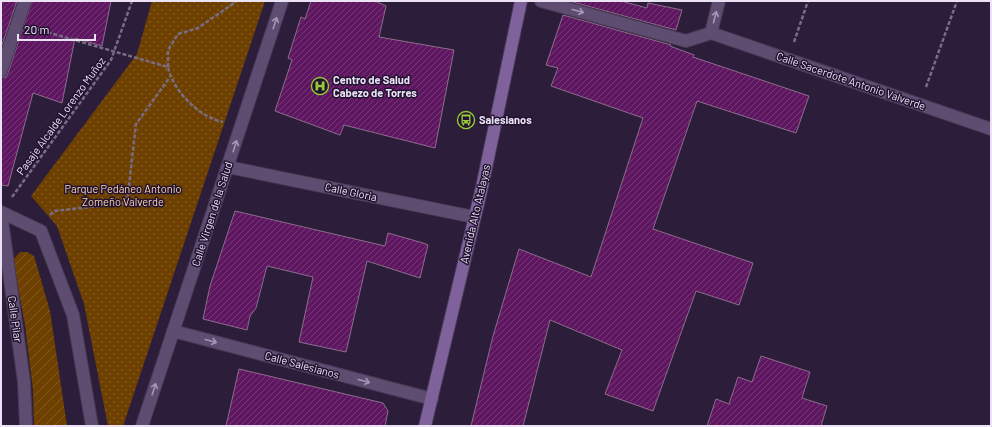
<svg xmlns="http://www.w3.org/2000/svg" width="992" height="427" font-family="Barlow,sans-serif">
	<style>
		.park { fill: url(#park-dots) }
		.garden { fill: url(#garden-furrows) }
		.building { fill: url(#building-hatch); stroke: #8b6d8a }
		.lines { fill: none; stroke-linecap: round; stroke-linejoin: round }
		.minor-casing { stroke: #473954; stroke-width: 14 }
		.secondary-casing { stroke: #473954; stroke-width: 14 }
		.path { stroke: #796d86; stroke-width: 2.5; stroke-dasharray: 4 2; stroke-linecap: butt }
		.minor { stroke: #5e4c71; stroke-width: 12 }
		.secondary { stroke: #7f619b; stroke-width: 12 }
		.oneway { stroke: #a497b4 }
		.labels { text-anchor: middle; stroke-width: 3; stroke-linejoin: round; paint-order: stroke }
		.poi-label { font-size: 11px; font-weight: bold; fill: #ebe2f6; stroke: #221330; text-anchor: start }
		.street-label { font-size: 11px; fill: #ebe2f6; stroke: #221330 }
		.park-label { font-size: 11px; fill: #fdd6af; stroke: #221330 }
	</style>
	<defs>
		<pattern id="park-dots" width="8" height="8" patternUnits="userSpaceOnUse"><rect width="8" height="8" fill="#6d4000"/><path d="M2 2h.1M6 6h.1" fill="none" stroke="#825b26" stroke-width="1.8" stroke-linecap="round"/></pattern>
		<pattern id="garden-furrows" width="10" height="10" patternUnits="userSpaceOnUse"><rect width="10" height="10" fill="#6d4000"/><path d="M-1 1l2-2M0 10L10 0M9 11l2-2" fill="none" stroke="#825b26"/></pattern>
		<pattern id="building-hatch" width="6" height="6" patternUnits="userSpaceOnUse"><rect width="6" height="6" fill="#5e1660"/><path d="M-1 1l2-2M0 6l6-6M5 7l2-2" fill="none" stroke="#753877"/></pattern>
	</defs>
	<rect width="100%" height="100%" fill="#2c1d3a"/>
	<path class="park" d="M152,1H265L123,426H108L84,304L57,226L31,196L137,54Z"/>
	<path class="garden" d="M20,252H27L34,256L50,311L67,426H34L33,390L25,325L13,260Z"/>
	<path class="building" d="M1,1H17L1,48Z
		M32,1H111L102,46L75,38L62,103L33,93L8,186L1,185V78L6,77L8,73Z
		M311,1H375L386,6L379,37L454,50L435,148L344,125L340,135L275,111L292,60L288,58L301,17L305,19Z
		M569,1H621L647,8L648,3L682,10L676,30Z
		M563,15L671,45L670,46L694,55L693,57L809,96L796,133L697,101L653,229L753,263L739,305L696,291L653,411L605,394L622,350L550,320L523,426H471L493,336L519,249L591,277L643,118L551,86L558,68L546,65Z
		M235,211L385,246L388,233L423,243L428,245L420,278L367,261L346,352L299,342L313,277L267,266L256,308L250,316L247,330L203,319L210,286Z
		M761,356L810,372L802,398L827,406L821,426H707L716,399L729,404L738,377L752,382Z
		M239,369L383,403L388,411L385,426H226Z"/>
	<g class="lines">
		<g class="minor-casing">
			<path id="minor" d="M541,1L686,41L711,33
				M711,33L991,129
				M711,33L719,1
				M1,71L25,1
				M228,167L474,217
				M1,212L41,231L73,315L92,426
				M1,213L24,382L26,426
				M173,331L432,399
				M142,426L282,1"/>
		</g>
		<g class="secondary-casing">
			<path id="secondary" d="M425,426L482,187L521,1"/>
		</g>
		<path class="path" d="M36,29L168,67C173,91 199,117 223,122
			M794,42L808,1
			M168,67V50L178,34L198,28L237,1
			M926,87L957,1
			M12,197L111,60L132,1
			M50,215L54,211L127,203L136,124L170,77"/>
		<use href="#minor" class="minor"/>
		<use href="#secondary" class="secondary"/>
	</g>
	<defs><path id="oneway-shaft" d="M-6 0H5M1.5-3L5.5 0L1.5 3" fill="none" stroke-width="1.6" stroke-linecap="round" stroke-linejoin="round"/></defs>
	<g class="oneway">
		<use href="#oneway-shaft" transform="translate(578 11) rotate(15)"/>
		<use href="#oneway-shaft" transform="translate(715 17) rotate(-75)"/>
		<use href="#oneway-shaft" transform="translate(275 23) rotate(-72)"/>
		<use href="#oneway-shaft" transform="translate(235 146) rotate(-72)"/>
		<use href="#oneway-shaft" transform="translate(211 341) rotate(15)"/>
		<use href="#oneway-shaft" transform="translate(364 381) rotate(15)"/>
		<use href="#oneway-shaft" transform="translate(154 389) rotate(-72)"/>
	</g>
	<defs>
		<g id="hospital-ring" transform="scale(0.9)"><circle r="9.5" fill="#221330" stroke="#99cb36" stroke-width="1.5"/><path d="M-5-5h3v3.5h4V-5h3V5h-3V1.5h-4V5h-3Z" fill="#99cb36"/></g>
		<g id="bus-ring" transform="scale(0.9)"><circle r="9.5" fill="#221330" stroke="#99cb36" stroke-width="1.5"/><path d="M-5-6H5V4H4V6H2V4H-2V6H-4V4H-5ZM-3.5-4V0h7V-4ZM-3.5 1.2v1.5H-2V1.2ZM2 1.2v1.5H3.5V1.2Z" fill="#99cb36"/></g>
	</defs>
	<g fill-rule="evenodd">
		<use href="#hospital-ring" x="320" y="86"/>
		<use href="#bus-ring" x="466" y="120"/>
	</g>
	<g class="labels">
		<g class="poi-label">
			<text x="333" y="84">Centro de Salud<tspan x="333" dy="13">Cabezo de Torres</tspan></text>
			<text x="479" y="124">Salesianos</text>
		</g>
		<g class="street-label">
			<text transform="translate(851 81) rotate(19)" y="4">Calle Sacerdote Antonio Valverde</text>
			<text transform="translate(61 116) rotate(-54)" y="4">Pasaje Alcalde Lorenzo Muñoz</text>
			<text transform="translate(351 192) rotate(12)" y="4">Calle Gloria</text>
			<text transform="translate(212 214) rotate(-72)" y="4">Calle Virgen de la Salud</text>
			<text transform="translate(475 214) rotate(-77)" y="4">Avenida Alto Atalayas</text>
			<text transform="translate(15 319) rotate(82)" y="4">Calle Pilar</text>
			<text transform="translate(302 365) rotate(15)" y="4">Calle Salesianos</text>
		</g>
		<g class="park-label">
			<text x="123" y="193">Parque Pedáneo Antonio<tspan x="123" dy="13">Zomeño Valverde</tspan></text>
		</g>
	</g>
	<rect width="992" height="427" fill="none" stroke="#ebe2f6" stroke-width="4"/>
	<path d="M18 34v6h77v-6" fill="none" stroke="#ebe2f6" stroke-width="2"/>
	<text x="24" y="34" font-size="12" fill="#ebe2f6" stroke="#221330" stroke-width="3" paint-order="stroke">20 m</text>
</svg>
